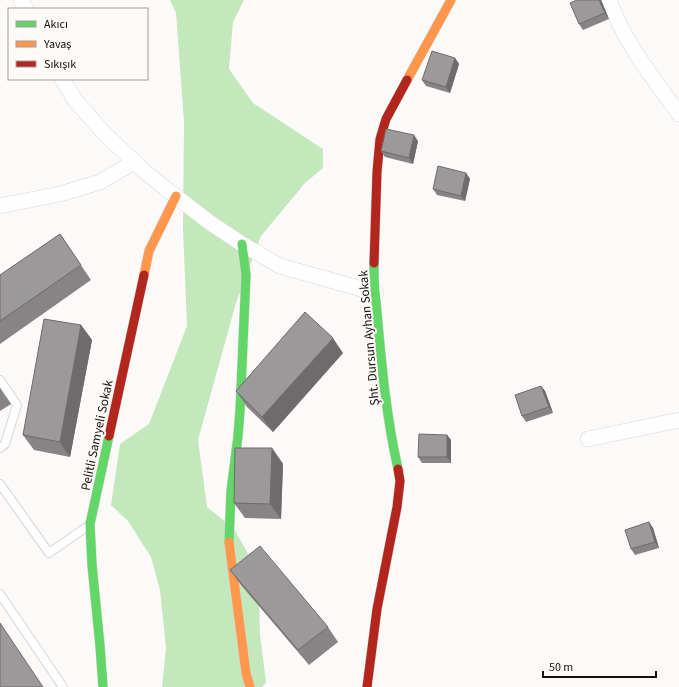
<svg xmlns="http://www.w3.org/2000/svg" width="679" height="687" font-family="'Source Sans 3',sans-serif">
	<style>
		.forest { fill: #c3e8bc }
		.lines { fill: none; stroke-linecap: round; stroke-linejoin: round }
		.lane-casing { stroke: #d8d4d2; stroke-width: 10 }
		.street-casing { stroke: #d8d4d2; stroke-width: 16 }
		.fast-casing { stroke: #d8d4d2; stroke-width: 10 }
		.slow-casing { stroke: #d8d4d2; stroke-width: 10 }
		.jam-casing { stroke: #d8d4d2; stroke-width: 10 }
		.lane { stroke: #fffefe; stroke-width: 8 }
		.street { stroke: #fffefe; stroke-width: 15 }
		.fast { stroke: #63d668; stroke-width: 9 }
		.slow { stroke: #ff974d; stroke-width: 9 }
		.jam { stroke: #b3261e; stroke-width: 9 }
		.wall { fill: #868484 }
		.shaded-wall { fill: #6d6b6c }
		.building { fill: #9c999a; stroke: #6d6b6c }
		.labels { text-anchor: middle; stroke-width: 4; stroke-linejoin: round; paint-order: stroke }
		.street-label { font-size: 13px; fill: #140f0d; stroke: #fdfaf8 }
	</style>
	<rect width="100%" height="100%" fill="#fcfaf9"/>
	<path class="forest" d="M170,0H244L233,22L229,69L253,103L323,149V168L305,183L261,236L236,303L198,440L207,507L234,529L258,571L260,634L266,683L262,687H162L166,648L160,590L151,557L128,521L111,505L120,444L149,424L187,326L183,228L184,122L176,13Z"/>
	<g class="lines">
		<g class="lane-casing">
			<path id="lane" d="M0,380L17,405L5,444L0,448
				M0,484L49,553L88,526
				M0,594L63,687"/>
		</g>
		<g class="street-casing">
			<path id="street" d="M21,0L26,9
				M609,0C624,42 653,78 679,114
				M62,79L75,100L103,132L144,171L165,188L209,222L242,244L280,266L376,293
				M0,206L60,194L100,182L134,162
				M588,439L679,420"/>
		</g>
		<g class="fast-casing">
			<path id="fast" d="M374,263V280C380,344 384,407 398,469
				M229,542L231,491L238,436L240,410L246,275L242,244
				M103,687L100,646L92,565L90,524L109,436"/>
		</g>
		<g class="slow-casing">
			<path id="slow" d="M407,80L451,0
				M144,275L149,251L176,196
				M229,542L246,673L250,687"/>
		</g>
		<g class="jam-casing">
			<path id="jam" d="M374,263L377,172L380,139L386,119L407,80
				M109,436L144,275
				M367,687L377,609L397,507L400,481L398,469"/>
		</g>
		<use href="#lane" class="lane"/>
		<use href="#street" class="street"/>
		<use href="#fast" class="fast"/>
		<use href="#slow" class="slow"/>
		<use href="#jam" class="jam"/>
	</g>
	<path class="wall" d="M601,0L609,19L583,30L579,24Z
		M455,58L459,64L450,93L426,86L422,80Z
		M418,141L413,164L385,157L381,151Z
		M466,173L470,179L465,201L437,195L433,189Z
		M60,234L91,280L0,344V275Z
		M81,325L92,340L70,457L34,450L23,435Z
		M343,353L273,432L247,407L236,391Z
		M541,386L545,391L553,413L526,422L522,416Z
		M0,388L11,404L0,411Z
		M447,435L451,440V463H422L418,457Z
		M272,448L283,464L281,519L245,518L234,503Z
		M649,522L653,528L659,548L635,555L631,549Z
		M230,570L328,627L338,642L309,665L241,585Z"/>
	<path class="shaded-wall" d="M599,0H601L609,19L605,13Z
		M455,58L459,64L450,93L446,87Z
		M414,135L418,141L413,164L409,158Z
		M466,173L470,179L465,201L461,196Z
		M81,325L92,340L70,457L60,442Z
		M333,338L343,353L273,432L262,417Z
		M541,386L545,391L553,413L549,407Z
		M447,435L451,440V463L447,457Z
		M272,448L283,464L281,519L270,504Z
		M649,522L653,528L659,548L655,542Z"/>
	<path class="building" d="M577,0H599L605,13L579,24L570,3Z
		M432,51L455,58L446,87L422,80Z
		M386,129L414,135L409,158L381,151Z
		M438,166L466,173L461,196L433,189Z
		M60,234L81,265L0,321V275Z
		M305,312L333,338L262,417L236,391Z
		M44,319L81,325L60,442L23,435Z
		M541,386L549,407L522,416L515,395Z
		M419,434L447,435V457H418Z
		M235,448H272L270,504L234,503Z
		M649,522L655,542L631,549L625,530Z
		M260,546L328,627L298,650L230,570Z
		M0,623L43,687H0Z"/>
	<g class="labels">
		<g class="street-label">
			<text transform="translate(368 338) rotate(-95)" y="5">Şht. Dursun Ayhan Sokak</text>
			<text transform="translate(96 435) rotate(-78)" y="5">Pelitli Samyeli Sokak</text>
		</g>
	</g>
	<rect x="8" y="8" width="140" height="72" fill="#fdfaf8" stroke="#a09c9a"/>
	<rect x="16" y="21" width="20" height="6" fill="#63d668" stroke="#a09c9a"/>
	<text x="44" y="28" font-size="12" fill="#140f0d">Akıcı</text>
	<rect x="16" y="41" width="20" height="6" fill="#ff974d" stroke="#a09c9a"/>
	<text x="44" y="48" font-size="12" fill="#140f0d">Yavaş</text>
	<rect x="16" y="61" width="20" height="6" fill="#b3261e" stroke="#a09c9a"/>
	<text x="44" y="68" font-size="12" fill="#140f0d">Sıkışık</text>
	<path d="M543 671v6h113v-6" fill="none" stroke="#140f0d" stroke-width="2"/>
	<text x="549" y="671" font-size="12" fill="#140f0d" stroke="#fdfaf8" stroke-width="3" paint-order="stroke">50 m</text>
</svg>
